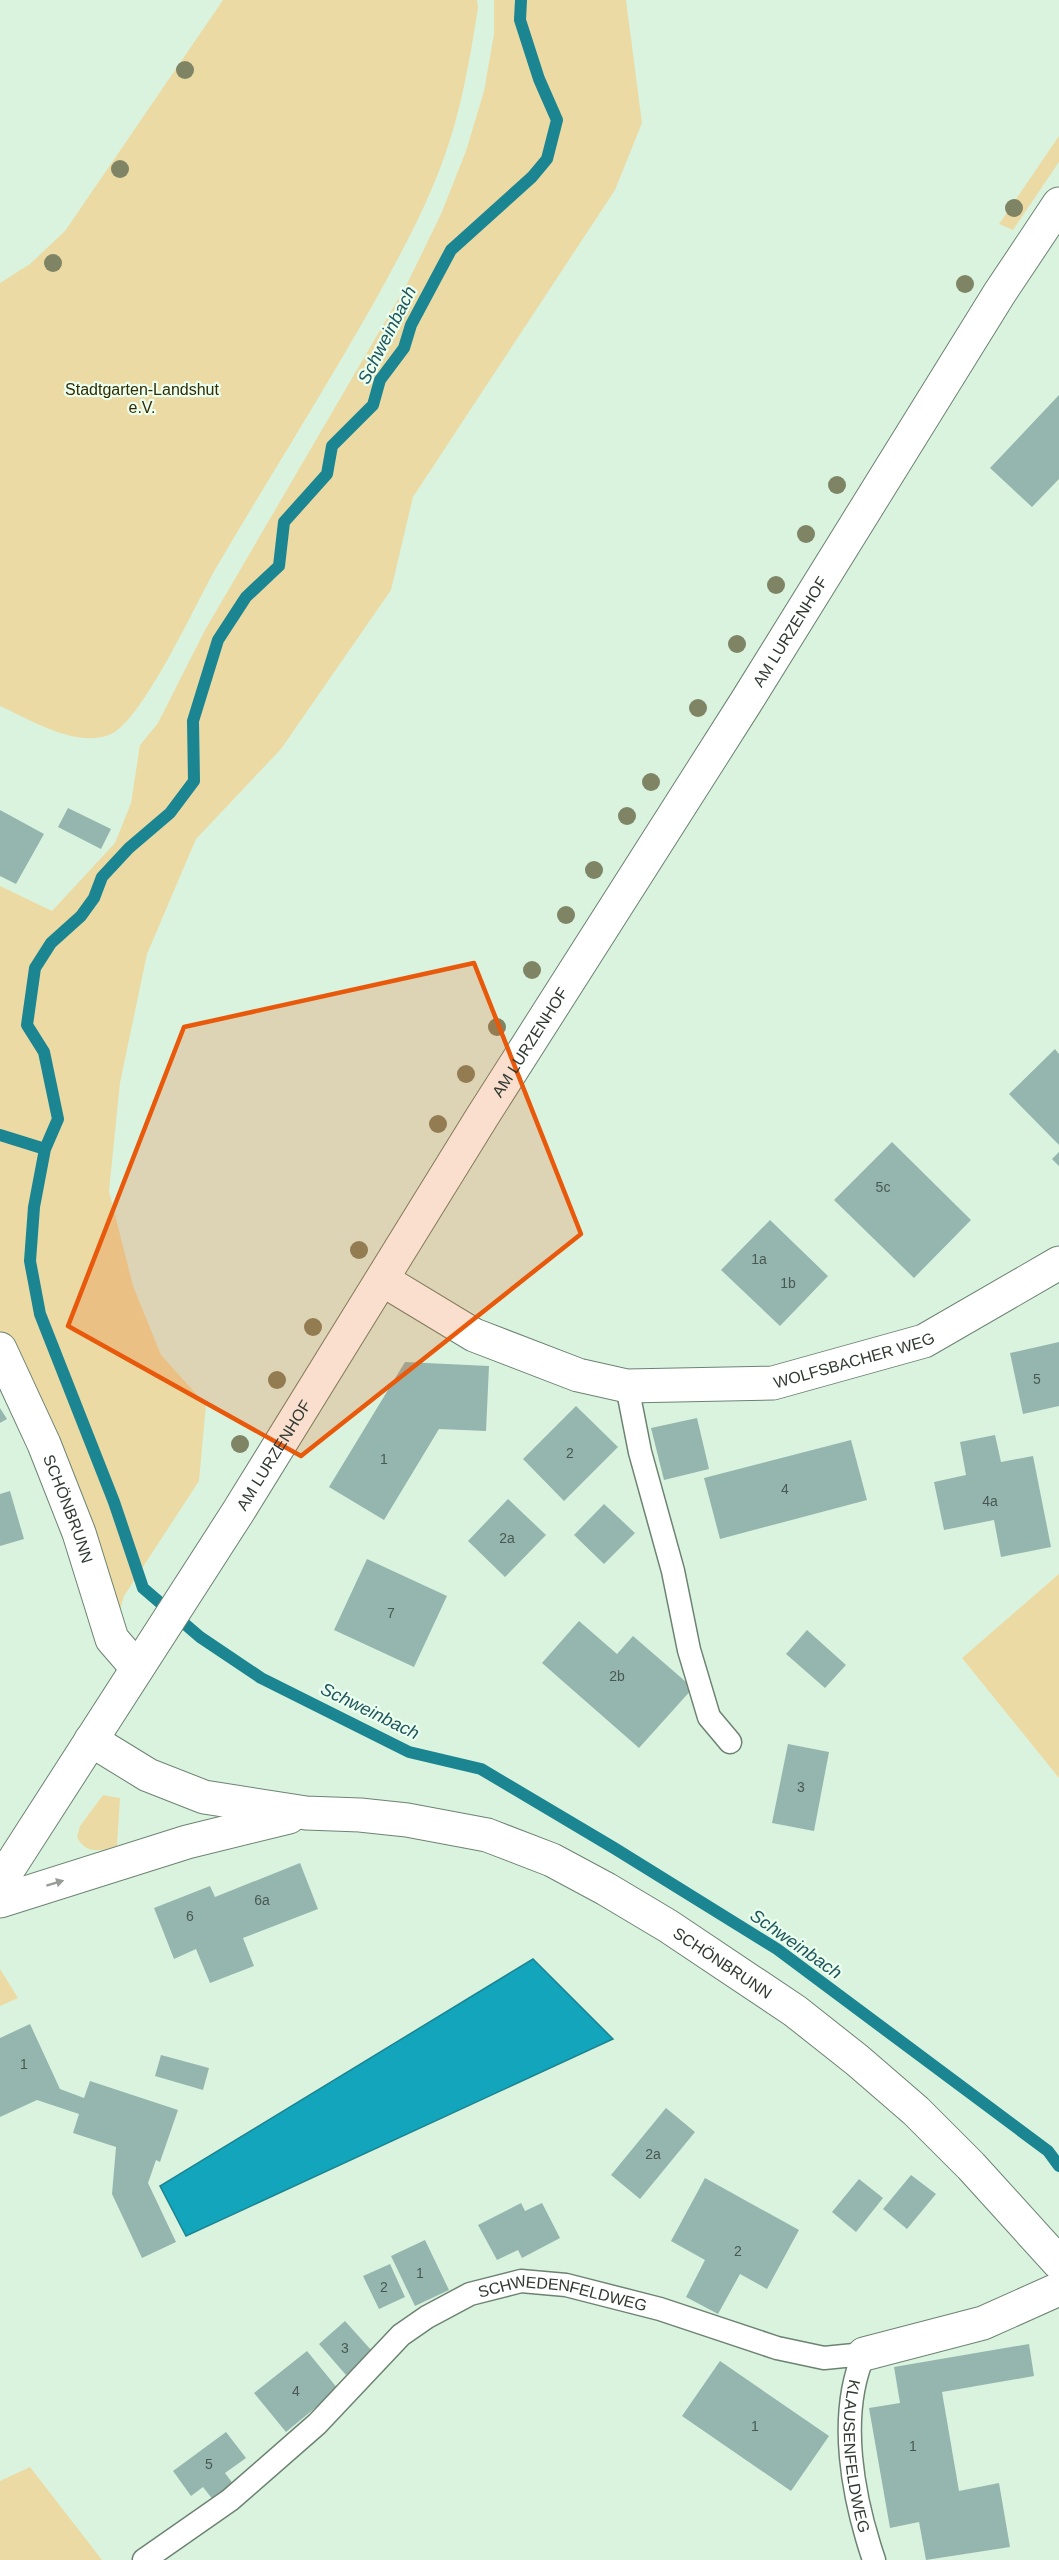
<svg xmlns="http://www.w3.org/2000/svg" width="1059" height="2560" font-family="Arial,sans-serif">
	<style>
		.green { fill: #ecdaa4 }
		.water { fill: #12a5bb; stroke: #1b8592; stroke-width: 1.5 }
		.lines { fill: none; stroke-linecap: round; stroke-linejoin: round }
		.stream { stroke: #1b8592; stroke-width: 12 }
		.building { fill: #95b6af }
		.lane-casing { stroke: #6c8371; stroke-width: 25 }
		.street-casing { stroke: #6c8371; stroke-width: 35 }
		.secondary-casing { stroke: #6c8371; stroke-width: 35 }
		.lane { stroke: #fff; stroke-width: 22 }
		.street { stroke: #fff; stroke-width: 33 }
		.secondary { stroke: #fff; stroke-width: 33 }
		.tree { fill: #7f8465 }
		.oneway { fill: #989c98 }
		.marked { fill: #e8590c; fill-opacity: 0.2; stroke: #e8590c; stroke-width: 4.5; stroke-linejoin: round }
		.labels { text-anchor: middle; stroke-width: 4.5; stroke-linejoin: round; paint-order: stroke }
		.number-label { font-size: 14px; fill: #495951 }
		.park-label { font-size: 16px; fill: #352a02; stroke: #ebffef }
		.street-label { font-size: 16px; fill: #303a32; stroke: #ebffef }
		.water-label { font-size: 18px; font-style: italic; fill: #20555e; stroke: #ebffef }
	</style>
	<rect width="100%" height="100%" fill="#daf3df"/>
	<path class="green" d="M223,0H477L478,8C470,58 462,107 445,155C426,209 398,259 371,308C321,396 267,481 216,568C196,603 143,720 111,734C77,749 31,720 0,706V283L30,264L65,231Z
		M494,0H626L642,123L615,190L413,497L391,590L281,749L196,839L147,954L120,1083L109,1191L133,1286L161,1355L206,1405L199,1481L124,1596L112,1639L0,1349V886L52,911L115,843L131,803L140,745L158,723L205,630L407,284L441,214L466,151L484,91L494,34Z
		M1059,136V162L1013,230L999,224Z
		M1059,1574V1778L962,1658Z
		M103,1795L120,1798L117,1846C102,1851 86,1855 77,1837L80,1826Z
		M0,1969L18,1998L0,2006Z
		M30,2467L102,2560H0V2481Z"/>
	<path class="water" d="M533,1959L613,2039L186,2236L160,2186Z"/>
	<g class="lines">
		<path class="stream" d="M521,0L520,20L539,79L557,120L547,159L532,177L451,250L411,325L404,348L380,380L373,405L332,446L327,474L284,522L279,566L246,597L218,640L193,721L194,781L170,813L129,848L102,877L94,898L81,916L51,943L35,968L27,1025L44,1052L58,1119L45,1149L34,1207L30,1261L40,1314L114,1502L143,1588L200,1637L261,1678L409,1752L481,1769L614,1848L777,1949L1048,2151L1059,2166
			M0,1135L45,1149"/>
	</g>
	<path class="building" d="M1059,395V479L1032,507L990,468Z
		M68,808L111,829L101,849L58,827Z
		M0,810L44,834L16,884L0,876Z
		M1055,1049L1059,1054V1145L1009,1094Z
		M892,1142L971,1220L914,1278L834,1200Z
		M1059,1152V1166L1052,1159Z
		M770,1220L828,1276L780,1326L721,1270Z
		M1059,1342V1406L1023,1414L1010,1353Z
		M405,1362L489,1366L486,1431L439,1429L384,1520L329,1487Z
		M576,1406L618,1447L564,1501L523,1459Z
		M0,1408L7,1419L0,1423Z
		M697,1418L709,1469L664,1480L651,1428Z
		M995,1435L1001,1462L1033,1456L1051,1547L1001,1557L994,1520L944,1530L934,1482L966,1475L960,1442Z
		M851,1440L867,1500L720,1539L704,1478Z
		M10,1491L24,1539L0,1546V1494Z
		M508,1499L546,1535L505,1577L468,1541Z
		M604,1504L635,1533L604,1564L574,1535Z
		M367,1559L447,1596L414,1667L334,1630Z
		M579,1621L617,1654L633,1636L693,1688L639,1748L542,1663Z
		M807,1630L846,1665L825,1688L786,1654Z
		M788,1744L829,1752L814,1831L772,1823Z
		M300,1863L318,1909L243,1938L254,1966L210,1983L196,1949L174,1959L154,1908L210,1886L215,1897Z
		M30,2024L60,2089L84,2098L90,2081L178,2110L160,2162L156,2160L148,2183L176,2242L142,2258L112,2194L116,2147L73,2133L79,2114L37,2100L0,2117V2038Z
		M161,2055L209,2068L203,2090L155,2076Z
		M666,2108L695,2132L640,2199L611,2175Z
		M911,2175L936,2194L907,2229L883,2209Z
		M705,2178L799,2230L767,2289L740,2274L718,2314L686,2297L705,2260L671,2241Z
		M859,2179L883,2198L856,2232L832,2212Z
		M521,2203L525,2211L542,2203L560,2238L522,2258L518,2250L497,2260L478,2225Z
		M425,2240L449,2290L415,2306L391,2256Z
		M390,2264L405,2297L379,2309L363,2276Z
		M345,2321L372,2351L346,2375L319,2344Z
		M1029,2344L1034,2376L942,2392L959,2491L999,2483L1010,2547L926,2560L919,2522L890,2528L869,2408L900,2403L894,2367Z
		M307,2351L338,2389L286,2432L254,2393Z
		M720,2361L829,2436L791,2491L682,2416Z
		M226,2432L246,2458L225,2473L234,2485L214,2501L203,2487L191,2496L173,2471Z"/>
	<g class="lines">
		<g class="lane-casing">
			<g id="lane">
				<path d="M627,1386L640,1452L673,1571L689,1650L709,1717L730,1742"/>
				<path id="s1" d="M144,2560L230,2500L317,2424L401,2335L427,2317L470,2294L521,2281L566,2285L660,2309L777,2348L824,2358L864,2354C837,2416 853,2498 874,2560"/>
			</g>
		</g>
		<g class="street-casing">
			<g id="street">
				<path id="s2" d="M383,1280L474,1335L578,1375L627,1386L773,1383L924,1341L1059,1263"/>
				<path id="s3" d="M0,1349L44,1444L79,1533L112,1639L137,1668"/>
				<path d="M864,2354L983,2323L1059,2289"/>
			</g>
		</g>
		<g class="secondary-casing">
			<g id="secondary">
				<path id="s4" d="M91,1740L148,1775L204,1797L306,1813L360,1815L407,1820L487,1835L552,1860L606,1889L668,1926L795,2011L857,2060L916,2111L971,2166L1059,2263"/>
				<path id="s5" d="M0,1882L238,1512L482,1117L746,702L999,294L1059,204"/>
				<path d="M0,1901L187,1842L289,1817"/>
			</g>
		</g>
		<use href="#lane" class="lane"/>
		<use href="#street" class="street"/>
		<use href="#secondary" class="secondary"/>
	</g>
	<g class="tree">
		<circle cx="185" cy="70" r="9"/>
		<circle cx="120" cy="169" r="9"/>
		<circle cx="1014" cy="208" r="9"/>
		<circle cx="53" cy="263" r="9"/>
		<circle cx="965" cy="284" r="9"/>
		<circle cx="837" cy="485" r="9"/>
		<circle cx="806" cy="534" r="9"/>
		<circle cx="776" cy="585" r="9"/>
		<circle cx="737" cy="644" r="9"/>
		<circle cx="698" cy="708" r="9"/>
		<circle cx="651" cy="782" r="9"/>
		<circle cx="627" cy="816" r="9"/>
		<circle cx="594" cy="870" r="9"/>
		<circle cx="566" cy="915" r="9"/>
		<circle cx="532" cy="970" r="9"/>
		<circle cx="497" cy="1027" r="9"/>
		<circle cx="466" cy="1074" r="9"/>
		<circle cx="438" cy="1124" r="9"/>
		<circle cx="359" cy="1250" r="9"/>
		<circle cx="313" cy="1327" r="9"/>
		<circle cx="277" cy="1380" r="9"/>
		<circle cx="240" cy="1444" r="9"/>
	</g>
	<defs><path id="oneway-solid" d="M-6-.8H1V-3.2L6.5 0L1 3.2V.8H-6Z" transform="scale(1.5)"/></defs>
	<use class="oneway" href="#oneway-solid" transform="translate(55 1883) rotate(-17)"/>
	<path class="marked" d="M474,963L581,1234L301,1456L68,1326L184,1027Z"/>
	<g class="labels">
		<g class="number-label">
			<text x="883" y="1192">5c</text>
			<text x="759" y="1264">1a</text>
			<text x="788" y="1288">1b</text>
			<text x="1037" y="1384">5</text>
			<text x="570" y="1458">2</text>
			<text x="384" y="1464">1</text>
			<text x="785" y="1494">4</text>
			<text x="990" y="1506">4a</text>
			<text x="507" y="1543">2a</text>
			<text x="391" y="1618">7</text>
			<text x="617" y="1681">2b</text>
			<text x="801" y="1792">3</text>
			<text x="262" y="1905">6a</text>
			<text x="190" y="1921">6</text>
			<text x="24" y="2069">1</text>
			<text x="653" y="2159">2a</text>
			<text x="738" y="2256">2</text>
			<text x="420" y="2278">1</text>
			<text x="384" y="2292">2</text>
			<text x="345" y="2353">3</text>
			<text x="296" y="2396">4</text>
			<text x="755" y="2431">1</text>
			<text x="913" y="2451">1</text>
			<text x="209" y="2469">5</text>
		</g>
		<g class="park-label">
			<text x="142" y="395">Stadtgarten-Landshut<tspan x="142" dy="18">e.V.</tspan></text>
		</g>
		<g class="street-label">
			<text dy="6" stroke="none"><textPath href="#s5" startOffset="1479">AM LURZENHOF</textPath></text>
			<text dy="6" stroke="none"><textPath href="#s5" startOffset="993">AM LURZENHOF</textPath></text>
			<text dy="6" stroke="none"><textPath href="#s2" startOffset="498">WOLFSBACHER WEG</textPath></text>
			<text dy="6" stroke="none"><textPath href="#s5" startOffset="507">AM LURZENHOF</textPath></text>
			<text dy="6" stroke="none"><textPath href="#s3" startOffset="174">SCHÖNBRUNN</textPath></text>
			<text dy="6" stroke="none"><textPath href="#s4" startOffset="682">SCHÖNBRUNN</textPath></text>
			<text dy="6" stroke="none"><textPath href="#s1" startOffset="518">SCHWEDENFELDWEG</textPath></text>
			<text dy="6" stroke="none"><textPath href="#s1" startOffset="934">KLAUSENFELDWEG</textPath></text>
		</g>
		<g class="water-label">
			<text transform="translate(387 335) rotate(-63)" y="6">Schweinbach</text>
			<text transform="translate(370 1711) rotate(26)" y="6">Schweinbach</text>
			<text transform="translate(796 1944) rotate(35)" y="6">Schweinbach</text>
		</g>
	</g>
</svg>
